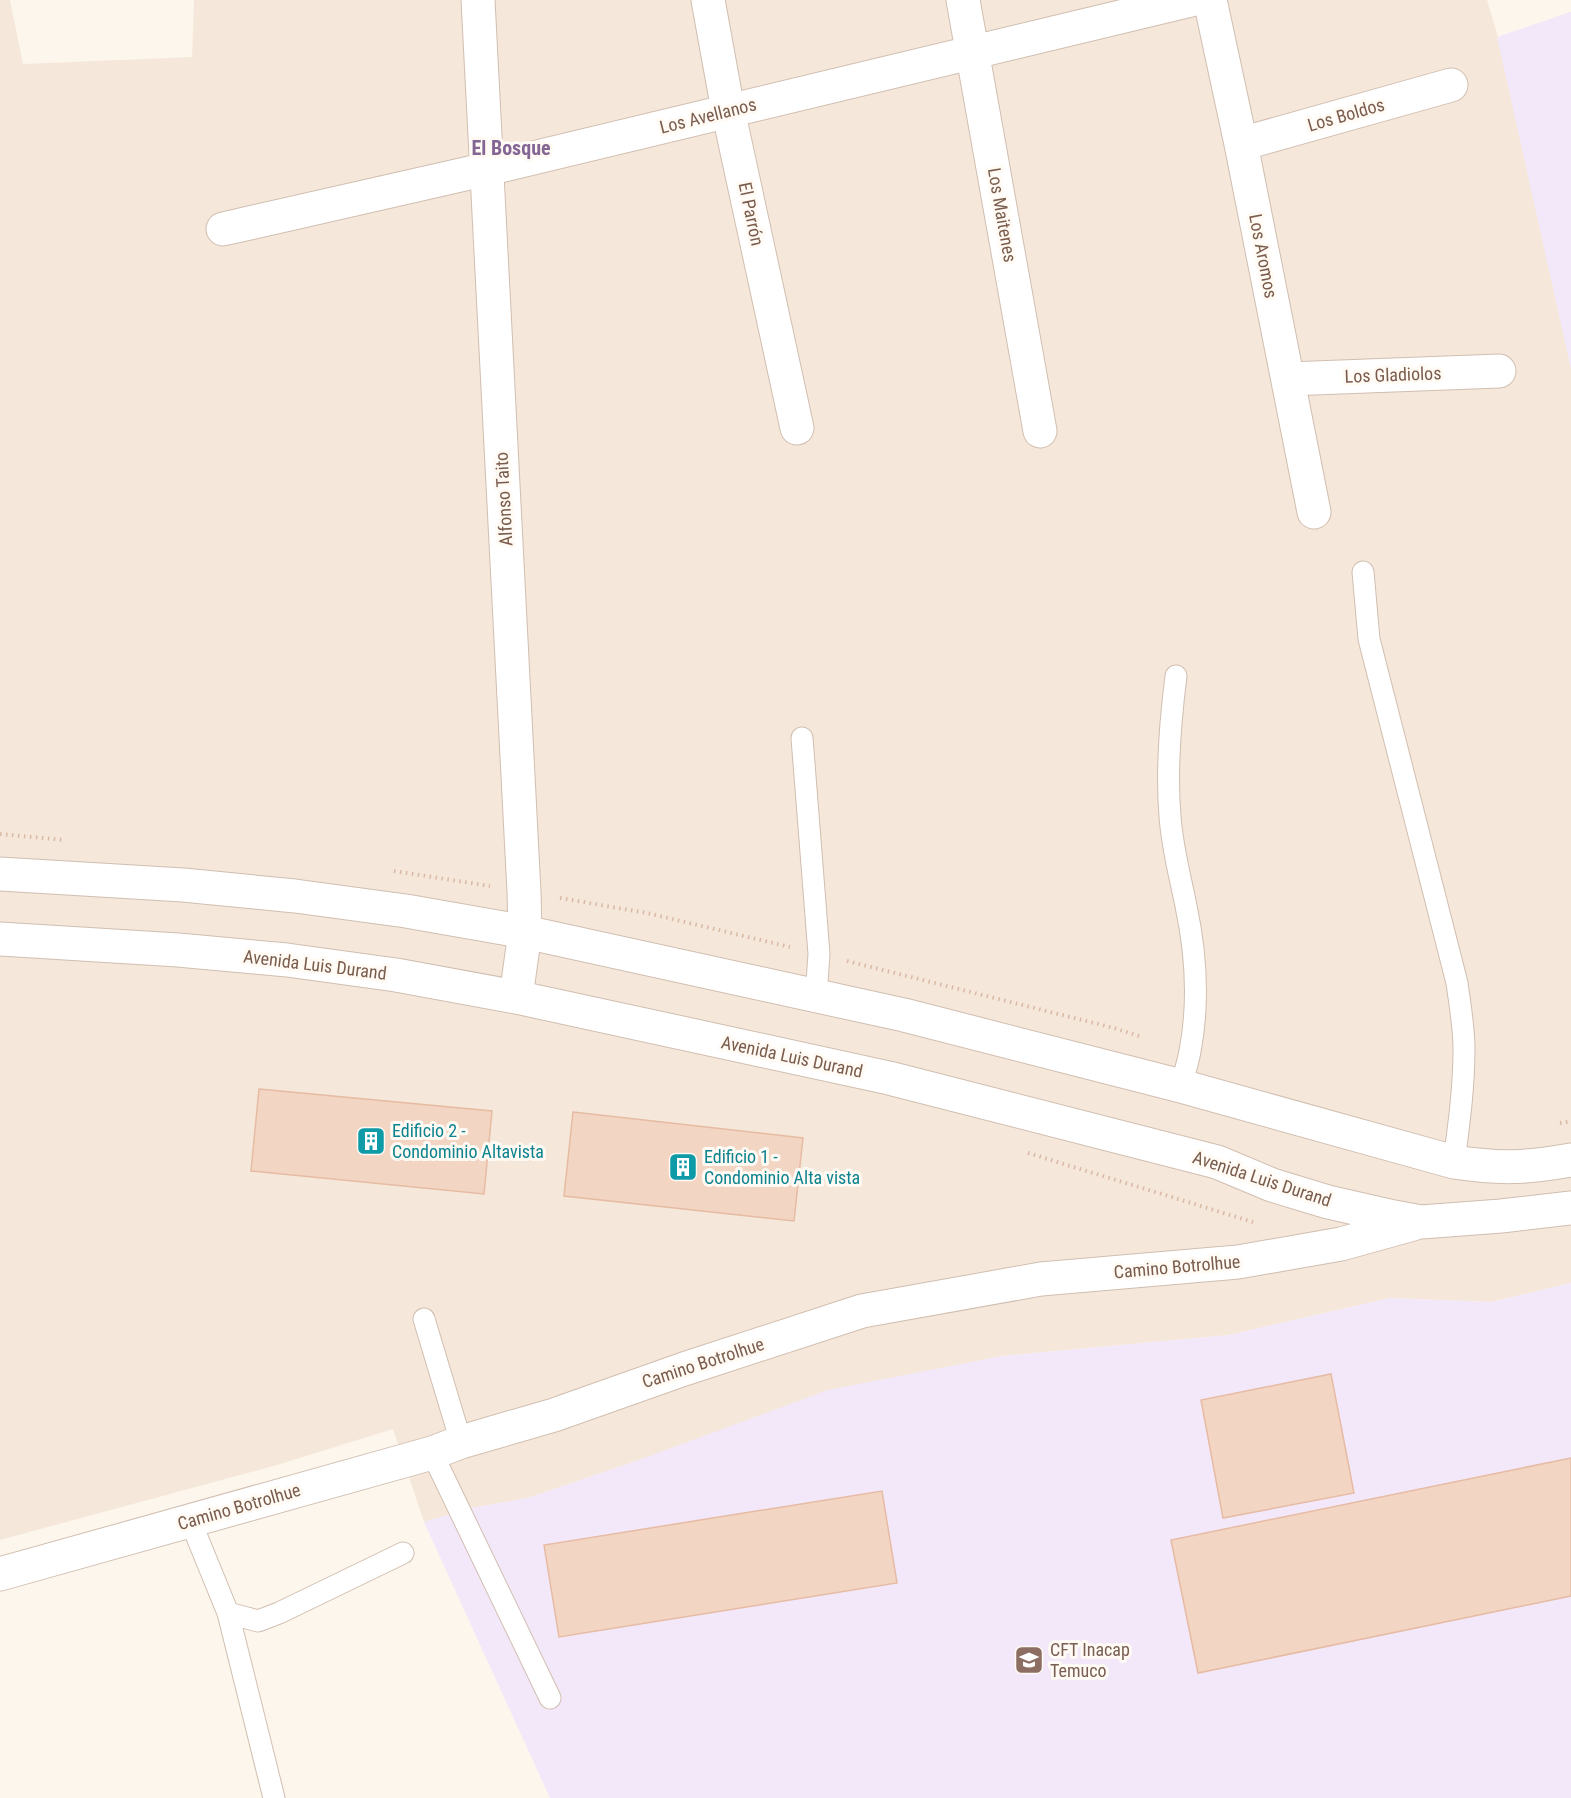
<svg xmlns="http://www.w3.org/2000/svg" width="1571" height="1798" font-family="'Roboto Condensed',sans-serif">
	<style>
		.residential { fill: #f5e8da }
		.education { fill: #f3e8fa }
		.building { fill: #f3d5c3; stroke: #e6bba3; stroke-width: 1.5 }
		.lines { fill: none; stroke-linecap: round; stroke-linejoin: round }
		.service-casing { stroke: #d1beb0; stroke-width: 23 }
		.minor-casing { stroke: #d1beb0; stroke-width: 35 }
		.tertiary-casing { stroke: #d1beb0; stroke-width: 35 }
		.path { stroke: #d9b8a5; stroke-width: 4; stroke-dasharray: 1.5 4.5; stroke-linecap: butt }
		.service { stroke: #fff; stroke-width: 21 }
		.minor { stroke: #fff; stroke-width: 33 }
		.tertiary { stroke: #fff; stroke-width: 33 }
		.labels { text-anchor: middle; stroke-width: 6; stroke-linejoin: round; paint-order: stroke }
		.street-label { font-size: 18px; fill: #7a5c4d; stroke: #fffaf3 }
		.culture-label { font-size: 18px; fill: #0d838f; stroke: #fffaf3; text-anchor: start }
		.education-label { font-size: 18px; fill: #785e54; stroke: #fffaf3; text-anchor: start }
		.neighbourhood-label { font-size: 20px; font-weight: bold; fill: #846695; stroke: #fffaf3 }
	</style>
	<rect width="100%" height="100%" fill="#fdf6ec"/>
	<path class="residential" d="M0,0H10L23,64L192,57L194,0H1487L1498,37L1571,12V1283L1491,1302L1390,1298L1229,1335L1002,1356L636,1461L528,1498L471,1508L424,1522L393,1429L277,1465L0,1540Z"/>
	<path class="education" d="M1571,12V369L1497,37Z
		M1571,1283V1798H550L424,1522L471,1508L528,1498L636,1461L828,1390L1002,1356L1229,1335L1390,1298L1491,1302Z"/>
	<path class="building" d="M259,1089L492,1111L484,1194L251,1171Z
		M573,1112L803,1138L794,1221L564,1196Z
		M1331,1374L1354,1493L1223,1518L1201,1400Z
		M1571,1458V1596L1198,1673L1171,1540Z
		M882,1491L897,1583L559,1637L544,1545Z"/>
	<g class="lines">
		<g class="service-casing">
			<path id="service" d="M1363,572L1369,639L1457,983C1460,1005 1464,1027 1464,1049C1464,1087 1459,1124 1454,1162
				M1176,676C1170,723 1166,769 1170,816C1172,847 1180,876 1186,906C1196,953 1199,1004 1190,1051C1188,1063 1184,1074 1181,1086
				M802,738L819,954L816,996
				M424,1319L461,1442
				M432,1453L550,1698
				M190,1520L228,1613L258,1621L279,1613L403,1553
				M228,1613L274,1798"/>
		</g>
		<g class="minor-casing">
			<path id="minor" d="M478,0L524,892L525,932L516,997
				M708,0L728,110L797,428
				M963,0L1040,431
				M1210,0L1241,144L1314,512
				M1241,144L1451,85
				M223,229L487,169L1191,0
				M1288,379L1499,371"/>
		</g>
		<g class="tertiary-casing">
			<path id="tertiary" d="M0,874L183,885L295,896L406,911L525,932L904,1015L1181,1086L1454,1162C1500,1169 1526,1168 1571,1160
				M0,939L178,950L287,960L396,975L516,997L889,1078L1217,1162L1272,1185L1328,1202L1394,1217L1421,1222L1501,1216L1571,1208
				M0,1574L432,1453L461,1442L554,1415L684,1369L862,1311L1041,1279L1238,1262L1341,1244L1413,1224"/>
		</g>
		<path class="path" d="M0,834L64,840
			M394,871L490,886
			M560,898L647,913L790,947
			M847,961L1114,1028L1142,1037
			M1560,1123L1571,1121
			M1028,1153L1253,1222"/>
		<use href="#service" class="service"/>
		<use href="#minor" class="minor"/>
		<use href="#tertiary" class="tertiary"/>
	</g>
	<defs>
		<g id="building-square" transform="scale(1.5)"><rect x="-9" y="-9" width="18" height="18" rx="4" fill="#0f9aa8" stroke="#fffaf3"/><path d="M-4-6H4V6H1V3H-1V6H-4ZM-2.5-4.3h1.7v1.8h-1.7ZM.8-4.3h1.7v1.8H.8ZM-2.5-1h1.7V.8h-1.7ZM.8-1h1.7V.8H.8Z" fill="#fff"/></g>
		<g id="university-square" transform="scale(1.5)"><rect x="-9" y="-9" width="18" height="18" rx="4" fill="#8d6e63" stroke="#fffaf3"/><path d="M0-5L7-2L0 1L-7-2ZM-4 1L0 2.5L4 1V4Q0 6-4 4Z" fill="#fff"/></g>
	</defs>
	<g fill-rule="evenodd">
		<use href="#building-square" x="371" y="1141"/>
		<use href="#building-square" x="683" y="1167"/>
		<use href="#university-square" x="1029" y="1660"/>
	</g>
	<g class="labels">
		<g class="street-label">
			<text transform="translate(1346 115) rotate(-16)" y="6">Los Boldos</text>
			<text transform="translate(708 116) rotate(-14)" y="6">Los Avellanos</text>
			<text transform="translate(751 214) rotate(78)" y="6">El Parrón</text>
			<text transform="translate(1002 215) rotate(80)" y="6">Los Maitenes</text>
			<text transform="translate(1263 256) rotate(79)" y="6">Los Aromos</text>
			<text transform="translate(1393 375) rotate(-2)" y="6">Los Gladiolos</text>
			<text transform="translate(504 499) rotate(-93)" y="6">Alfonso Taito</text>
			<text transform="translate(315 965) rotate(7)" y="6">Avenida Luis Durand</text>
			<text transform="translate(792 1057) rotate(12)" y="6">Avenida Luis Durand</text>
			<text transform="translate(1262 1179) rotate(18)" y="6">Avenida Luis Durand</text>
			<text transform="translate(1177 1267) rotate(-5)" y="6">Camino Botrolhue</text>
			<text transform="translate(703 1363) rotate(-18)" y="6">Camino Botrolhue</text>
			<text transform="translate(239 1507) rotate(-16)" y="6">Camino Botrolhue</text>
		</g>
		<g class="culture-label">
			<text x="392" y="1137">Edificio 2 -<tspan x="392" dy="21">Condominio Altavista</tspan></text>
			<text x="704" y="1163">Edificio 1 -<tspan x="704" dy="21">Condominio Alta vista</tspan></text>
		</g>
		<g class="education-label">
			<text x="1050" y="1656">CFT Inacap<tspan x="1050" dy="21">Temuco</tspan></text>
		</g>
		<g class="neighbourhood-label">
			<text x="511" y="155">El Bosque</text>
		</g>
	</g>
</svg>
